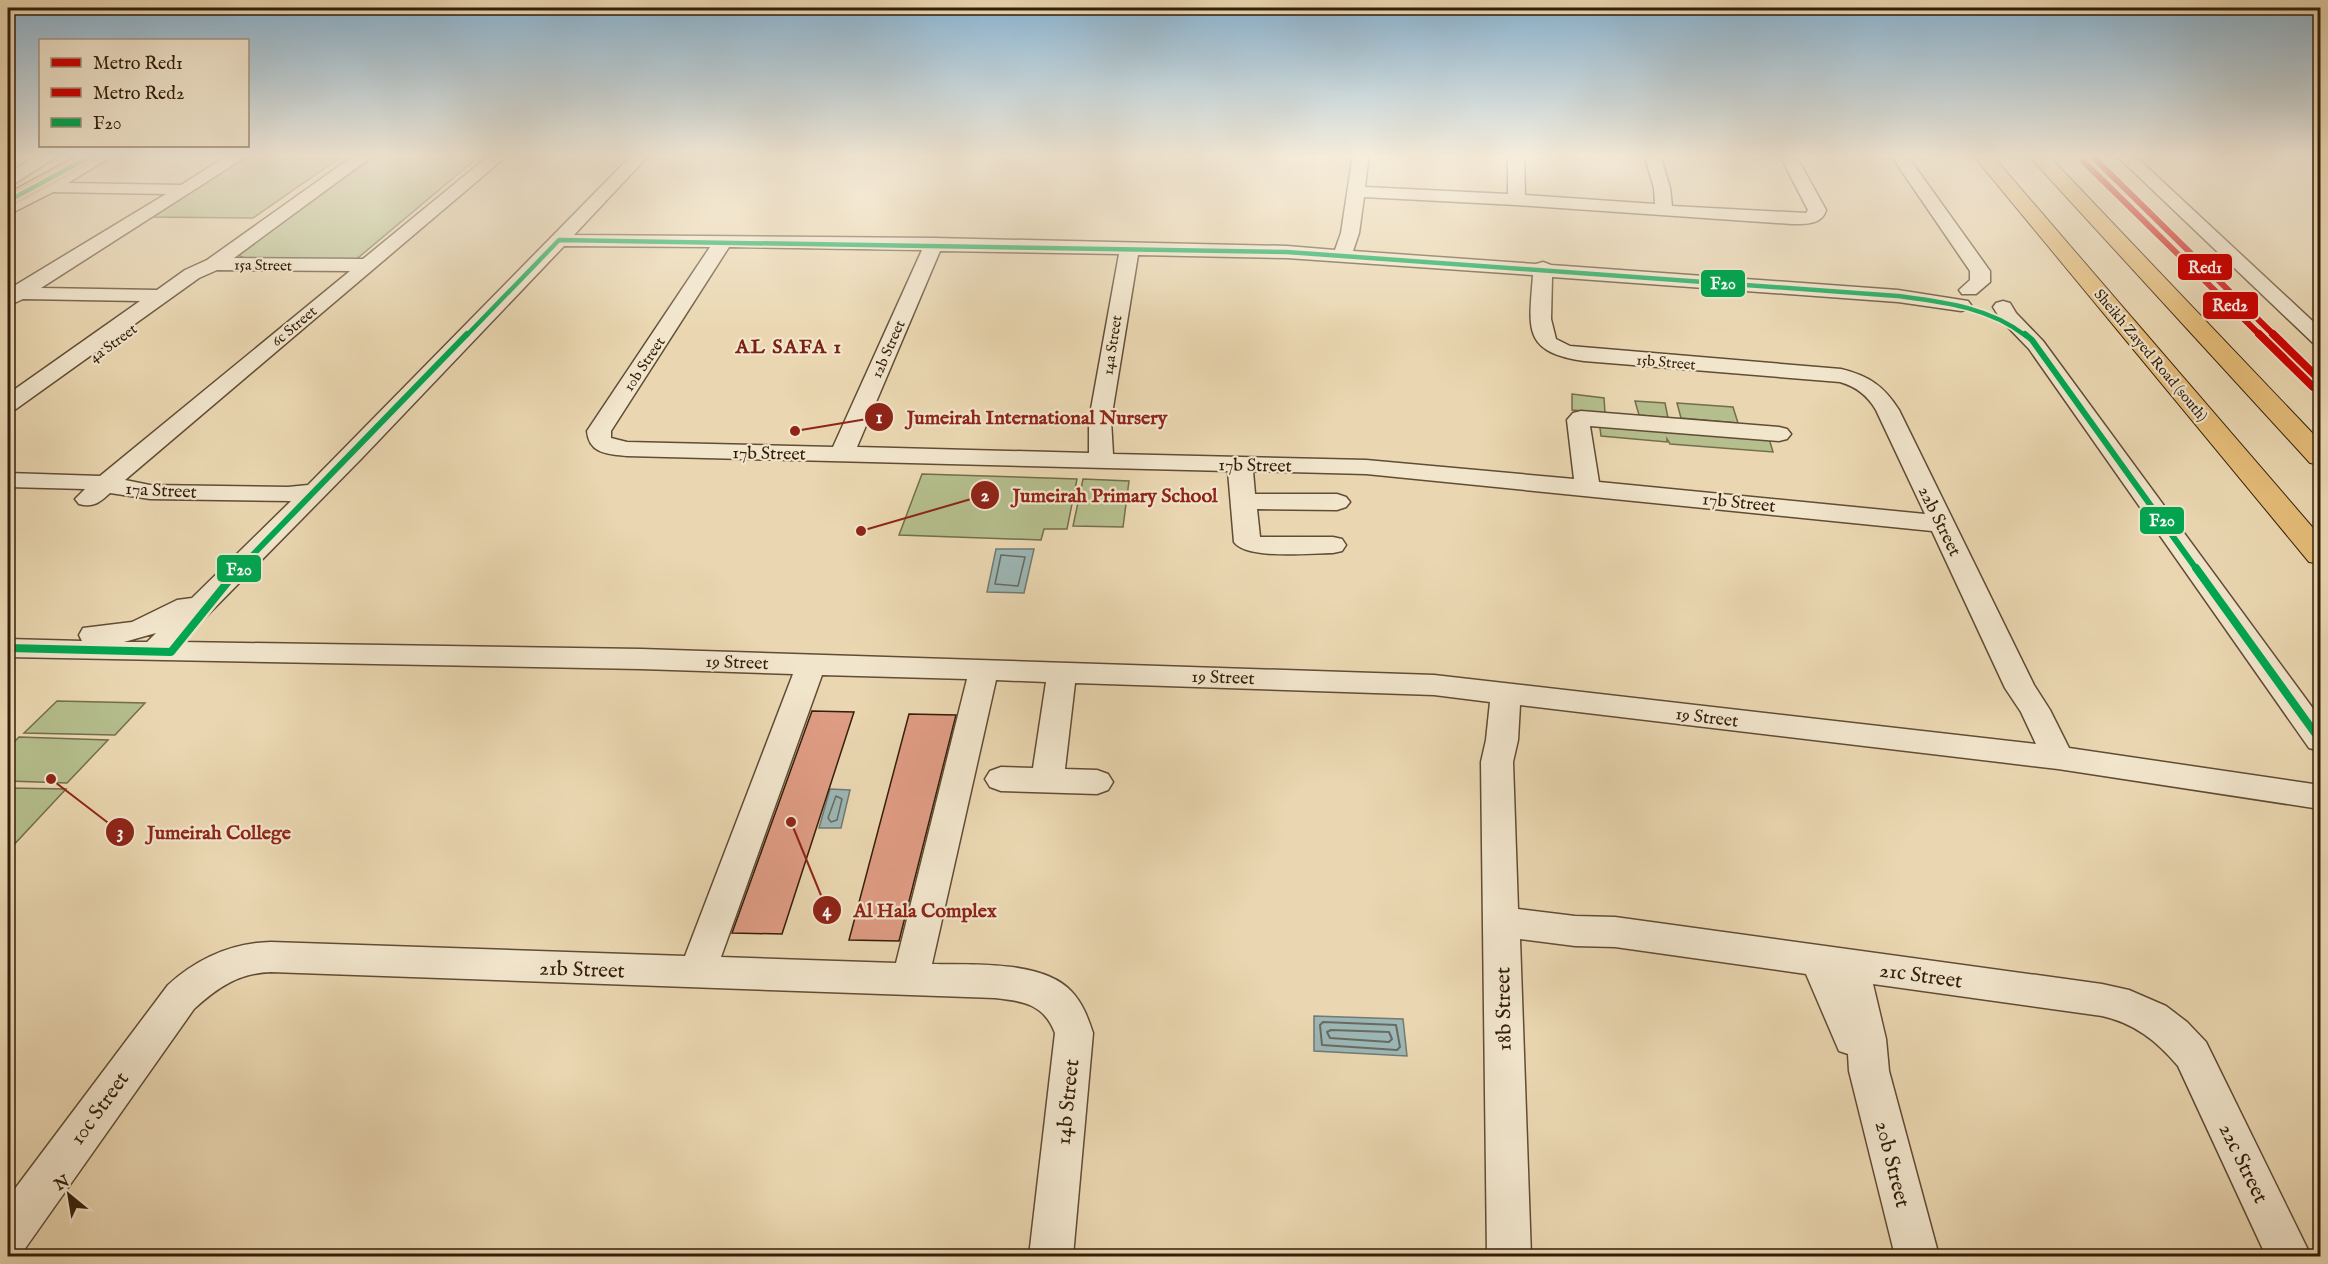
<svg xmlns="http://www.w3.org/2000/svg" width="2328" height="1264" font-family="'IM FELL English',serif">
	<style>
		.green { fill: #b5be8d; stroke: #746e4c; stroke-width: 1.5 }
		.water { fill: #9cb7b6; stroke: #727a71; stroke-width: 1.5 }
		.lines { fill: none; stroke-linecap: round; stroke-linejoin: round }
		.shore-far1 { stroke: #686a60; stroke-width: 1.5 }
		.shore { stroke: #686a60; stroke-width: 2 }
		.building { fill: #df9c84; stroke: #331e0a; stroke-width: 1.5 }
		.minor-casing { stroke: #614c34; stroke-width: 3 }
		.major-casing { stroke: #331e0a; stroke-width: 2 }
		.highway-casing { stroke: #331e0a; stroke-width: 2 }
		.minor { fill: #f1e5cc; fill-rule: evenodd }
		.major { fill: #e5bc78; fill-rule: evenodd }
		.highway { fill: #e5bc78; fill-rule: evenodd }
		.bus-1-far2-casing { stroke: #f1e5cc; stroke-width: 8 }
		.bus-1-far1-casing { stroke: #f1e5cc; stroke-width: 10 }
		.bus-1-casing { stroke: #f1e5cc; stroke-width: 13 }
		.bus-1-far2 { stroke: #00a651; stroke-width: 4.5 }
		.bus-1-far1 { stroke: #00a651; stroke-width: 6 }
		.bus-1 { stroke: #00a651; stroke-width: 8 }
		.metro-1-far1-casing { stroke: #f1e5cc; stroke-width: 9 }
		.metro-1-casing { stroke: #f1e5cc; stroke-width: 11 }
		.metro-2-far1-casing { stroke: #f1e5cc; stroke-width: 9 }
		.metro-2-casing { stroke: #f1e5cc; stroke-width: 11 }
		.metro-1-far1 { stroke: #c00; stroke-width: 6 }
		.metro-1 { stroke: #c00; stroke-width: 8 }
		.metro-2-far1 { stroke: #c00; stroke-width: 6 }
		.metro-2 { stroke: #c00; stroke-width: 8 }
		.labels { text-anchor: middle; stroke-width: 4.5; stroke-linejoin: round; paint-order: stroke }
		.far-street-label { font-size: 15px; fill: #331e0a; stroke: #f1e5cc }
		.street-label { font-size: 18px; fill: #331e0a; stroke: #f1e5cc }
		.far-district-label { font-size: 20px; font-weight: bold; letter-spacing: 1.5px; fill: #7a1f14; stroke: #f1e5cc }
		.near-street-label { font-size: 21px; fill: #331e0a; stroke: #f1e5cc }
		.leader { fill: none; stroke: #8f2418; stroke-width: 2 }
		.callout-dot { fill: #8f2418; stroke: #f1e5cc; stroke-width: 2 }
		.mark-label { font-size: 18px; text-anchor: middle; font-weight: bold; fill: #fff }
		.callout-label { font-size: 20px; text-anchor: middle; font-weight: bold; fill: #8f2418; stroke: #f1e5cc; stroke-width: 4.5; stroke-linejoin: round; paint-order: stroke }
		.line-badge { stroke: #f1e5cc; stroke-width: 2 }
		.badge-label { font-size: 16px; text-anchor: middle; font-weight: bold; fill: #fff }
	</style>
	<rect width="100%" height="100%" fill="#ead7b1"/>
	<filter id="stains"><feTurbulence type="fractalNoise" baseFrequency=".00333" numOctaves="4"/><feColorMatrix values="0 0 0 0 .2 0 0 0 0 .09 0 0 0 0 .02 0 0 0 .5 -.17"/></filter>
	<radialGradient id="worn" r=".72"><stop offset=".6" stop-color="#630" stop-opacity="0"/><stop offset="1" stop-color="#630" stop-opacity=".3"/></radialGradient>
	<path class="green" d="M245,154H345L253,218L145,217Z
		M378,154H482L353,262L248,259L237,255Z
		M1572,394L1604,398L1605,413L1572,410Z
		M1635,401L1665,403L1668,418L1639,415Z
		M1677,403L1733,407L1738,423L1681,418Z
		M1599,420L1768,435L1773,452L1670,444L1667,439V442L1601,436Z
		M922,474L1077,479L1067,529H1044L1041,540L899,535Z
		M1083,479L1129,481L1123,527L1073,526Z
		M57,701L145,703L115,735L24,733Z
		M19,737L108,740L67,783L8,781V748Z
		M8,788L66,789L8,851Z"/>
	<path class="water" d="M996,549H1034L1024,593L987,592Z
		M830,789L850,790L841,828H819Z
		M1314,1016L1403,1019L1407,1056L1314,1051Z"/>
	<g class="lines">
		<path class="shore-far1" d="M1001,555L1025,557L1018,586L995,584Z
			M836,796L842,799L837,820L831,822L828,818Z"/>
		<path class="shore" d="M1323,1022L1396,1025L1400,1047L1397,1050L1322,1045L1320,1025Z
			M1331,1030L1389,1032L1392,1039L1389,1042L1330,1038L1327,1032Z"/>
	</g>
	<path class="building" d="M812,711L854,712L782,934L732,933Z
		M909,714L956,715L899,941L849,940Z"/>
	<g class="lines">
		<g class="minor-casing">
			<path id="minor" d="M41,154H61L14,184L8,185V173Z
				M96,154H116L68,183L181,185L230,154H250L41,288L157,290L185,270L207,260L356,154H375L234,258L363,259L491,154H509L125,480L150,485L288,487L308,485L633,154H650L574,235L934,238L1287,246L1335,250L1341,233L1353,154H1369L1365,187L1508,194V154H1524L1525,195L1655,204L1654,188L1644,154H1660L1670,188L1672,206L1806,213L1808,210L1779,154H1795L1826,210C1822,225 1805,224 1792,224L1516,205L1364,197L1359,233L1353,251L1536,264L1543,262L1551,265L1898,290L1968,301L1971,305L1968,309L1961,311L1898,302L1552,277L1551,319L1556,339L1570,346L1841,369C1869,376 1884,386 1899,410L2034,685L2050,710L2069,748L2320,785V809L2058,769L1520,705L1518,740L1513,762L1518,909L1575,916L1615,917L2102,984L2129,990L2166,1006L2187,1022L2206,1042L2311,1256H2266L2178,1066C2157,1041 2134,1023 2102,1016L1873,984L1886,1039L1889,1071L1939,1256H1895L1849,1071L1848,1054L1839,1051L1806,974L1615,947L1575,946L1520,939L1531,1256H1487L1481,762L1486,740L1490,702L1434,695L1075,683L1065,769L1097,770L1108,774L1113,782L1108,790L1097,794L1001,791L990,787L985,779L990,771L1001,767L1033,768L1046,682L996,680L932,964C971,965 1044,960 1072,992C1083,1004 1088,1018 1093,1033L1073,1256H1029L1055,1033C1044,1004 1023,1001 995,998L271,972C239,973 218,987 194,1009L24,1250L8,1256V1198L168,985C197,959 231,943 271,942L685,956L793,674L641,669L8,657V639L82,641L79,635L83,628L132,622L177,600L192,598L291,501L150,499L110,493C100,502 94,508 79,504L75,499L85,489L8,487V473L100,476L350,271L217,270L199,278L16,409L8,411V394L140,301L23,299L8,306L9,289L166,194L53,192L8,215V203ZM564,246L710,247L587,431C589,454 608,454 627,456L1228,471L1234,542C1246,560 1311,553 1333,553L1342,551L1346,545L1342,539L1333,537H1260L1257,509L1337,510L1346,507L1350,502L1346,497L1337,494H1255L1253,471L1366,474L1932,531L2005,688L2021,712L2036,744L1434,675L641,649L181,642L362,458ZM729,247L922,250L833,447L627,442L611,438V431ZM940,251L1119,254L1089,420V453L857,447ZM1138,255L1287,258L1533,275C1529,329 1522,352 1584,361L1840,382C1857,387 1868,396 1876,410L1925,514L1599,482L1590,426L1779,441L1787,439L1791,434L1787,429L1779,427L1581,411L1573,413L1567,420L1574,479L1366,460L1113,454L1111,420ZM156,633L147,642H124ZM822,675L967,679L896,963L721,957Z
				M1890,154H1906L1990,271V282L1976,294H1962L1959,290L1970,280V271Z
				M2115,154H2133L2320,328V345L2313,343Z
				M2003,301L2010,303L2016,313L2043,341L2320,718V751L2309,748L2029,349L2001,320L1993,307L1996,303Z"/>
		</g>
		<g class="major-casing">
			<path id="major" d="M81,154H104L102,158L15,205L8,207V193Z"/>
		</g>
		<g class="highway-casing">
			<path id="highway" d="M1972,154H1991L2320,536V564L2309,562Z
				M2027,154H2047L2320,441V465L2310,463Z"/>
		</g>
		<use href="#minor" class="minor"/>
		<use href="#major" class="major"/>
		<use href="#highway" class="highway"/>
		<g class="bus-1-far2-casing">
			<path id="bus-1-far2" d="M8,201L95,154
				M466,336L559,240L1287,252L1898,296C1943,302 1989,307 2026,336"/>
		</g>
		<g class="bus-1-far1-casing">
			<path id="bus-1-far1" d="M2025,334L2032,340L2197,570
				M238,570L467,334"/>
		</g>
		<g class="bus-1-casing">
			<path id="bus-1" d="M2196,568L2320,740
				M8,648L171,652L239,568"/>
		</g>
		<use href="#bus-1-far2" class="bus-1-far2"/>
		<use href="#bus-1-far1" class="bus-1-far1"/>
		<use href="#bus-1" class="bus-1"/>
		<g class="metro-1-far1-casing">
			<path id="metro-1-far1" d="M2090,154L2275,336"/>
		</g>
		<g class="metro-1-casing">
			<path id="metro-1" d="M2273,334L2320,380"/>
		</g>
		<g class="metro-2-far1-casing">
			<path id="metro-2-far1" d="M2083,161L2261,336"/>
		</g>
		<g class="metro-2-casing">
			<path id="metro-2" d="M2259,334L2313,387"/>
		</g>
		<use href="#metro-1-far1" class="metro-1-far1"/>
		<use href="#metro-1" class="metro-1"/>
		<use href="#metro-2-far1" class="metro-2-far1"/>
		<use href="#metro-2" class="metro-2"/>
	</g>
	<linearGradient id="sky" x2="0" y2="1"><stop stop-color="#89b5d4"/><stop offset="0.47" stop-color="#f6eddc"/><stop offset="1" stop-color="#f6eddc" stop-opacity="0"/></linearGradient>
	<rect width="2328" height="331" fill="url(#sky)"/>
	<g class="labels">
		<g class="far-street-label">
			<text transform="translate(263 265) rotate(1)" y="5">15a Street</text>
			<text transform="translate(294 326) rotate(-40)" y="5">6c Street</text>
			<text transform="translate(113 343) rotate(-36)" y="5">4a Street</text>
			<text transform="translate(1112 345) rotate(-81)" y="5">14a Street</text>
			<text transform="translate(888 349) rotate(-66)" y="5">12b Street</text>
			<text transform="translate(2151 355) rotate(50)" y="5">Sheikh Zayed Road (south)</text>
			<text transform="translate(1666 362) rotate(5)" y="5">15b Street</text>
			<text transform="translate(644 364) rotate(-56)" y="5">10b Street</text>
		</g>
		<g class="street-label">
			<text transform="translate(769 453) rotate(1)" y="6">17b Street</text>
			<text transform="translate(1255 465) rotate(1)" y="6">17b Street</text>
			<text transform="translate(161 490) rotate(3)" y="6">17a Street</text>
			<text transform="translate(1739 502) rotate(6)" y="6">17b Street</text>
			<text transform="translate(1940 521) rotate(64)" y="6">22b Street</text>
			<text transform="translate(737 662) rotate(2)" y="6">19 Street</text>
			<text transform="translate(1223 677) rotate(2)" y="6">19 Street</text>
			<text transform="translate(1707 717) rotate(7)" y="6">19 Street</text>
		</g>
		<g class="far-district-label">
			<text x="789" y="353">AL SAFA 1</text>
		</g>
		<g class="near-street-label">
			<text transform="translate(582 969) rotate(2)" y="7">21b Street</text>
			<text transform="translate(1921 975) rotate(8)" y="7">21c Street</text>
			<text transform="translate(1503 1009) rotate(-91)" y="7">18b Street</text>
			<text transform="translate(1067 1102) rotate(-84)" y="7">14b Street</text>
			<text transform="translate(99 1108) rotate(-54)" y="7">10c Street</text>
			<text transform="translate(2244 1163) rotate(64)" y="7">22c Street</text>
			<text transform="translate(1893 1164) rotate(76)" y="7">20b Street</text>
		</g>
	</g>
	<path class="leader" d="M795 431L879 417M861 531L985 495M51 779L120 832M791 822L827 910"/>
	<g class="callout-dot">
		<circle cx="795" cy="431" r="6"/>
		<circle cx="861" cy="531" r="6"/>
		<circle cx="51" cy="779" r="6"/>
		<circle cx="791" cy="822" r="6"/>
		<circle cx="879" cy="417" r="15"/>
		<circle cx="985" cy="495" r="15"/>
		<circle cx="120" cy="832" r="15"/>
		<circle cx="827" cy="910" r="15"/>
	</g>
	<g class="mark-label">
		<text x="879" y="423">1</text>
		<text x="985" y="501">2</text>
		<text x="120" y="838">3</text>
		<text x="827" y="916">4</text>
	</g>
	<g class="callout-label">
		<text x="1037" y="424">Jumeirah International Nursery</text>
		<text x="1115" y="502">Jumeirah Primary School</text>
		<text x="219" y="839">Jumeirah College</text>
		<text x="925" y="917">Al Hala Complex</text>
	</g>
	<g class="line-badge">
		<rect x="2177" y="253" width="56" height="28" rx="6" fill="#c00"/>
		<rect x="1700" y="269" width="46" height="29" rx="6" fill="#00a651"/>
		<rect x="2202" y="291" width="57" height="29" rx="6" fill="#c00"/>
		<rect x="2139" y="506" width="46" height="29" rx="6" fill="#00a651"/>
		<rect x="216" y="554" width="46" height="29" rx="6" fill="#00a651"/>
	</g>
	<g class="badge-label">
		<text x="2205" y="273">Red1</text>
		<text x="1723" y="289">F20</text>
		<text x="2230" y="311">Red2</text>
		<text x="2162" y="526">F20</text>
		<text x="239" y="575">F20</text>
	</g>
	<rect width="2328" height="1264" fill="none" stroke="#ead7b1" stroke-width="30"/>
	<rect x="9" y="9" width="2310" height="1246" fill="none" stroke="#331e0a" stroke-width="3"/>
	<rect x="15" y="15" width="2298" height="1234" fill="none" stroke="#331e0a" stroke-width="1.5"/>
	<rect x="39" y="39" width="210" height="108" fill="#f1e5cc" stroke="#a5957e" stroke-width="1.5"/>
	<rect x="51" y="58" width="30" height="9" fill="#cc0000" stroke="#a5957e" stroke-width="1.5"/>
	<text x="93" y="69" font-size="18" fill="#331e0a">Metro Red1</text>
	<rect x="51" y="88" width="30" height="9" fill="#cc0000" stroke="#a5957e" stroke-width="1.5"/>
	<text x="93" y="99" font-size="18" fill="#331e0a">Metro Red2</text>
	<rect x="51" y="118" width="30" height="9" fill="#00a651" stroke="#a5957e" stroke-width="1.5"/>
	<text x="93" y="129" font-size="18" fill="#331e0a">F20</text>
	<g transform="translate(69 1195) rotate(330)" stroke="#f1e5cc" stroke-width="4.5" paint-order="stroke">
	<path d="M0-4.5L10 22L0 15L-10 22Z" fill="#331e0a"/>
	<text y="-9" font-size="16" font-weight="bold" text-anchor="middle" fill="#331e0a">N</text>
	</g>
	<rect width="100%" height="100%" filter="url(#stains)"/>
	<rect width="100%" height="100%" fill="url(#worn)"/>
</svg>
